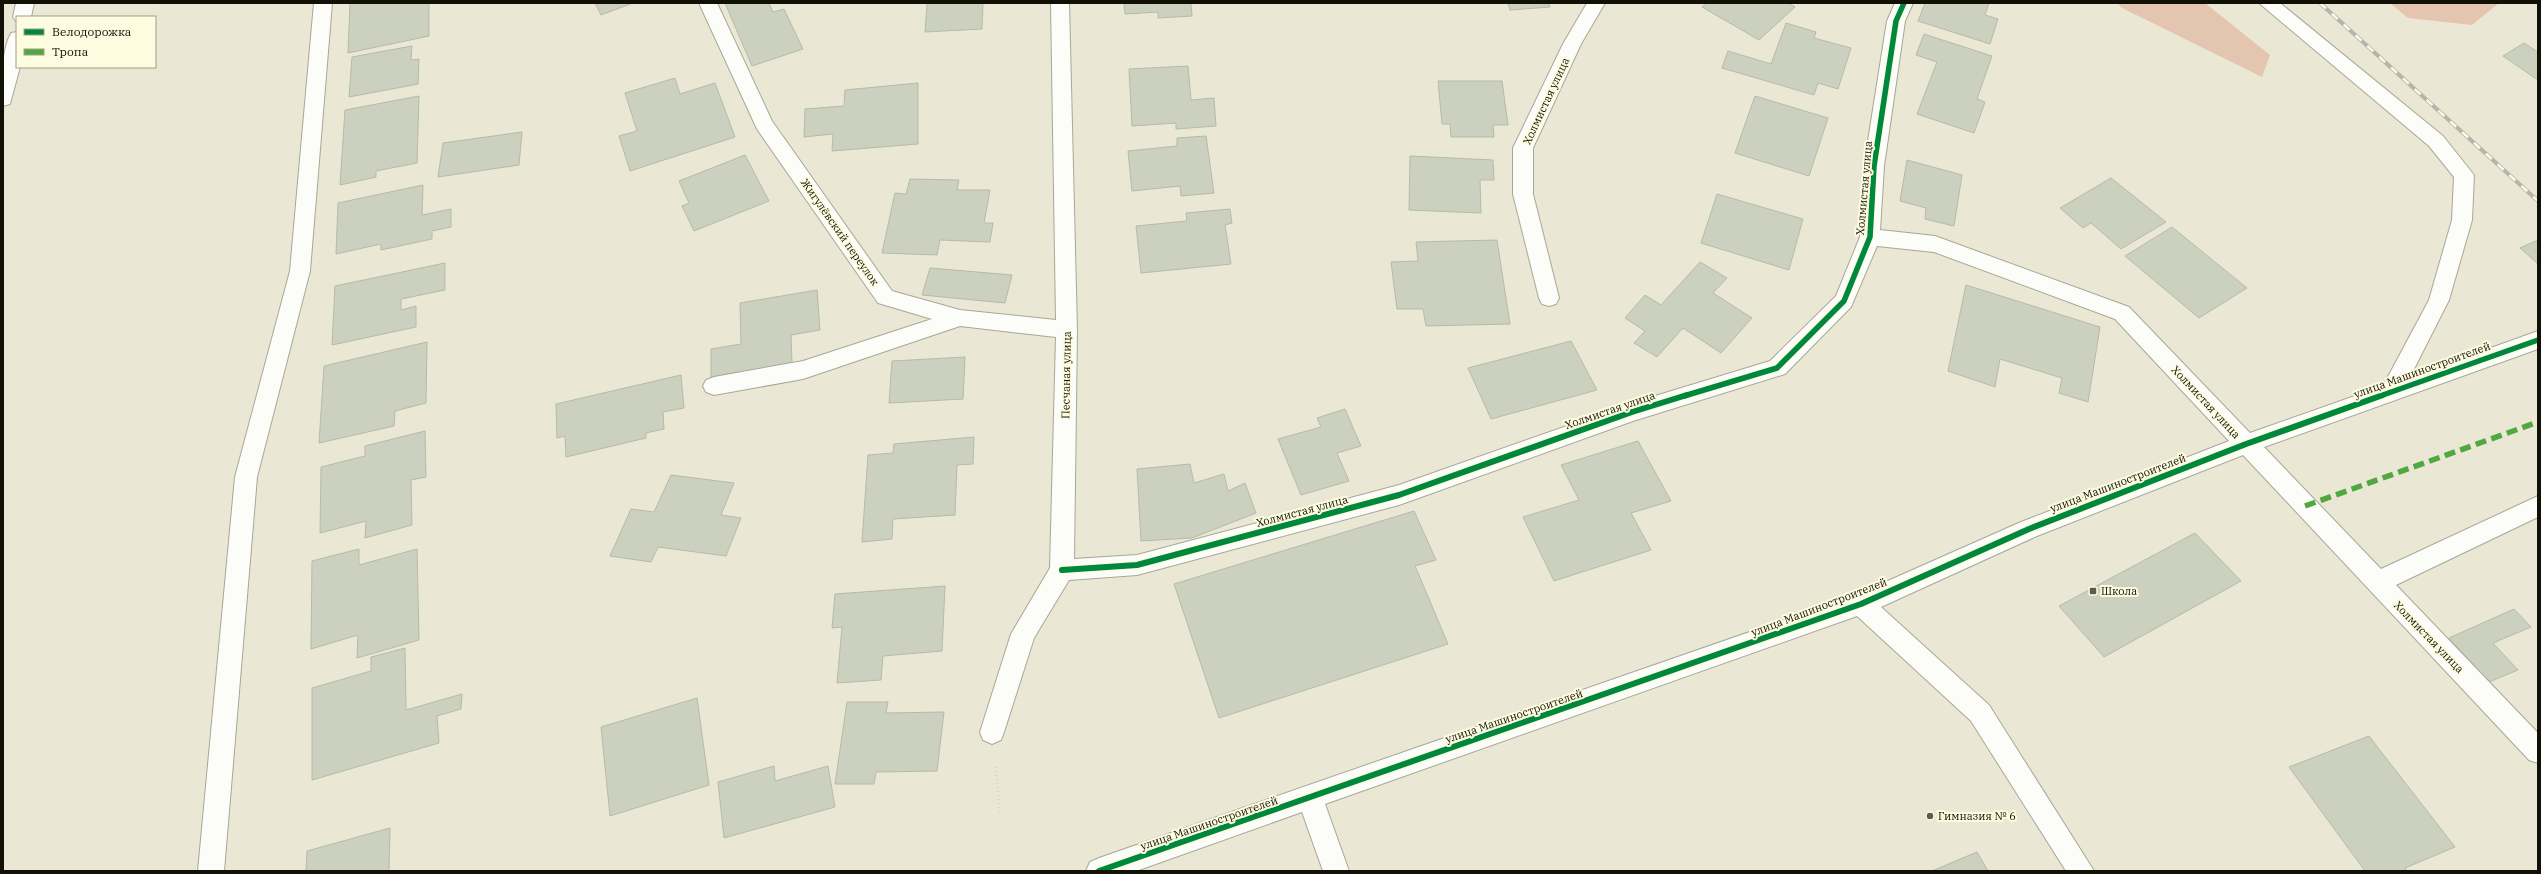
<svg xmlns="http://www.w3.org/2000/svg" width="2541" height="874" font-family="'IBM Plex Serif',serif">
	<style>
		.forest { fill: #e4c5b0 }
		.building { fill: #ccd1bf; stroke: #b7b9ab }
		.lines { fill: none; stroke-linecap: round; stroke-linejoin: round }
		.minor-casing { stroke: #a8a797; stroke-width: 2 }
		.path { stroke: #d6d6d0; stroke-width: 2.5; stroke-dasharray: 1 3; stroke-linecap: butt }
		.minor { fill: #fcfcf9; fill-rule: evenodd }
		.rail-casing { stroke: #b5b5b0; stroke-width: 4 }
		.rail { stroke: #fefce0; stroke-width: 2.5; stroke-dasharray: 8; stroke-linecap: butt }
		.quiet { stroke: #51a840; stroke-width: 5.5; stroke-dasharray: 11 5.5; stroke-linecap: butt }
		.cycleway-far1-casing { stroke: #fefce0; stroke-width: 8 }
		.cycleway-casing { stroke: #fefce0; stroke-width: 9 }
		.cycleway-far1 { stroke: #00873e; stroke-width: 5.5 }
		.cycleway { stroke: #00873e; stroke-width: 6 }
		.poi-dot { fill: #5d5c4d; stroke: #fefce0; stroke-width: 1.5 }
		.labels { text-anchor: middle; stroke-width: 4; stroke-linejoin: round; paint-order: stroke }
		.street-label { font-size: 11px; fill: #111005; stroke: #fefce0 }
		.poi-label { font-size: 11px; fill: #111005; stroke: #fefce0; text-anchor: start }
	</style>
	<rect width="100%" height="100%" fill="#eae8d4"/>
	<path class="forest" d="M2117,3H2205L2270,55L2262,77L2122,8Z
		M2390,3H2499L2472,25L2408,18Z"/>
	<path class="building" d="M350,3H429V36L348,53Z
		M595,3H633L601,15Z
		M725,3H769L773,12L784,9L803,49L752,66Z
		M927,3H983L982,29L925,32Z
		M1124,3H1191L1192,16L1158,18V12L1125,14Z
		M1489,3H1549L1550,7L1510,10L1508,3Z
		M1706,3H1788L1795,7L1759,40L1702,7Z
		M1925,3H1989L1985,15L1998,19L1990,44L1918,21Z
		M1786,23L1816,32L1814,38L1851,48L1838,89L1818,83L1814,95L1722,68L1728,51L1771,64Z
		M1924,34L1992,56L1977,99L1985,102L1974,133L1917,114L1937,62L1916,55Z
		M2524,43L2538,52V80L2503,56Z
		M412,46L411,60L419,59L418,84L349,97L352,57Z
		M1188,66L1191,100L1214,98L1216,126L1176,129V123L1132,126L1129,69Z
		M675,78L680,94L715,83L735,137L630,171L619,136L637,131L625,93Z
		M1438,81H1502L1508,125H1493L1494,137H1451L1450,124H1442Z
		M918,83V144L832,151L833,134L804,137L805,109L844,106L845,90Z
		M419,96L417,163L376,171V177L340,185L345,110Z
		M1755,96L1828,118L1809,176L1735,153Z
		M522,132L519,165L438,177L443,143Z
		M1206,136L1214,193L1181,196L1180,186L1132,191L1128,151L1177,146V138Z
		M745,155L769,201L694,231L682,206L689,203L679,181Z
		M1410,156L1493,160L1494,180H1480L1481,213L1409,210Z
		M1907,160L1962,175L1954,226L1925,219L1926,208L1900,201Z
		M2111,178L2166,222L2121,249L2091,223L2083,228L2060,208Z
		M910,179L959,180L957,190H990L984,223H993L990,242L940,240L937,255L882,253L895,193L906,194Z
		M423,185L422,215L451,209V227L432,231V239L381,250V244L336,254L338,203Z
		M1717,194L1803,219L1789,270L1701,243Z
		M1230,209L1232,223L1225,225L1231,264L1141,273L1136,226L1187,221L1186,213Z
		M2172,227L2247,288L2199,318L2125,256Z
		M1497,240L1510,324L1426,326L1423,309H1397L1391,262L1418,261L1416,242Z
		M2538,240V264L2520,248Z
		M1700,262L1727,278L1713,293L1752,318L1721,353L1683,328L1657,357L1634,343L1645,331L1625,318L1645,295L1661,305Z
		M445,263V290L401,299V310L416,306V327L332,345L335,286Z
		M930,268L1012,275L1005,303L922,295Z
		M1966,285L2100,327L2088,402L2059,393L2062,378L2000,359L1995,387L1948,371Z
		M817,290L820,330L791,335L792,364L711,378V349L741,344L740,303Z
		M1571,341L1597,390L1491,419L1468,368Z
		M427,342L426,403L395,411L394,426L319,443L324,366Z
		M965,357L963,399L889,403L892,361Z
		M681,375L684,408L663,412L664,429L646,433V438L566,457L565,436L557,438L556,404Z
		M1345,409L1361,446L1337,453L1349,481L1301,495L1278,439L1321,427L1317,418Z
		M425,431L426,477L411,480L412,525L365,538L366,521L320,533L321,467L365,456V446Z
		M974,437L973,464L957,465L955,515L893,519L892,539L862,542L868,455L893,453L894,444Z
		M1638,441L1671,501L1631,513L1651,550L1554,581L1523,517L1579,500L1561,465Z
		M1190,464L1194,483L1224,474L1228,491L1245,483L1256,513L1192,538L1141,541L1137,469Z
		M671,475L734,483L721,515L741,518L726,556L658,547L651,562L610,556L631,509L654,512Z
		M1414,511L1436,560L1415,566L1448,644L1219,718L1174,584Z
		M2195,533L2241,581L2104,657L2059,606Z
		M359,549V565L417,549L419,640L357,658L358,635L311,649L312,561Z
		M945,586L942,651L883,656L881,680L837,683L842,627L832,628L835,594Z
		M2514,609L2531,627L2493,643L2518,670L2489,682L2449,638Z
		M405,648L406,710L462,694L461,709L437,716L439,743L312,780V688L371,671V657Z
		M697,698L709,785L610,816L601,727Z
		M847,702H888L886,713L944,712L937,771L876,772L874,784H835Z
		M2369,736L2455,847L2405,868L2407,871H2365L2289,767Z
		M774,766L775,781L828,766L835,807L724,838L718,782Z
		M390,828L389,871H306L307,851Z
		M1977,852L1988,871H1932Z"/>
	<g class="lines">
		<g class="minor-casing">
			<path id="minor" d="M16,3H34L31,17H17L16,21L13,17Z
				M314,3H332L310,271L257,477L224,871H198L235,477L290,271Z
				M699,3H717L772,121L892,291L960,310L1056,320L1051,3H1069L1077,330L1074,559L1137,555L1399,485L1632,403L1770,361L1836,296L1860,237L1864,166L1887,21L1895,3H1913L1905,21L1884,166L1880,230L1935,236L2129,307L2250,433L2383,386L2429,300L2452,220L2454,177L2429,146L2259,3H2280L2443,136L2474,175L2472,220L2449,300L2410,377L2538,331V349L2264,447L2381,569L2538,496V517L2396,585L2538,733V763L2529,760L2243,455L2037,536L1881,607L1989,705L2094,871H2066L1971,721L1857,616L1325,804L1349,871H1323L1302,812L1136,871H1086L1090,862L1099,858L1856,595L2021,522L2229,441L2115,319L1934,252L1877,246L1851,307L1785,374L1633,421L1399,505L1137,575L1069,580L1034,638L1004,732L1001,740L992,744L983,740L980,732L1011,634L1050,568L1056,337L960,326L803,379L714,395L706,392L703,386L706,380L714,377L803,361L932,319L878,303L757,129Z
				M1587,3H1605L1581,44L1533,148V194L1559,298L1556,304L1549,306L1542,304L1539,298L1513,194V148L1563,44Z
				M17,32V67H20L10,104L3,106C3,83 0,54 11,33Z"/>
		</g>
		<path class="path" d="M996,767L1000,815"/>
		<use href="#minor" class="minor"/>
		<g class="rail-casing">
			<path id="rail" d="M2320,3L2538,201"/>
		</g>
		<use href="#rail" class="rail"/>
		<path class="quiet" d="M2305,506L2538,422"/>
		<g class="cycleway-far1-casing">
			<path id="cycleway-far1" d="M1684,396L1777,368L1844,301L1870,237L1874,166L1896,21L1904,3
				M2380,396L2538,340"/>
		</g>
		<g class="cycleway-casing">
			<path id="cycleway" d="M1062,570L1137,565L1399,495L1632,412L1687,395
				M1099,871L1861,604L2029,529L2246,444L2383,395"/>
		</g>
		<use href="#cycleway-far1" class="cycleway-far1"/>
		<use href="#cycleway" class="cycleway"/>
	</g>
	<g class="poi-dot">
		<rect x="2089" y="587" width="8" height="8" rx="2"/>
		<circle cx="1930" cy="816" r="4"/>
	</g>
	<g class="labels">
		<g class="street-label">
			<text transform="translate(1546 101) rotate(-65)" y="4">Холмистая улица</text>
			<text transform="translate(1864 188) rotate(-85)" y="4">Холмистая улица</text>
			<text transform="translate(840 232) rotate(55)" y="4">Жигулёвский переулок</text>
			<text transform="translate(2422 370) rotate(-20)" y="4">улица Машиностроителей</text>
			<text transform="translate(1066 375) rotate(-89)" y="4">Песчаная улица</text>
			<text transform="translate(2206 402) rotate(47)" y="4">Холмистая улица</text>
			<text transform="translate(1610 410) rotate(-19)" y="4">Холмистая улица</text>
			<text transform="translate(2118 483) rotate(-21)" y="4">улица Машиностроителей</text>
			<text transform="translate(1302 511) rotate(-15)" y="4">Холмистая улица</text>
			<text transform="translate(1819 607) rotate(-21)" y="4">улица Машиностроителей</text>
			<text transform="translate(2429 637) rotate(46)" y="4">Холмистая улица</text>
			<text transform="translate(1514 716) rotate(-19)" y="4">улица Машиностроителей</text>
			<text transform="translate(1209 823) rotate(-19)" y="4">улица Машиностроителей</text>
		</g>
		<g class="poi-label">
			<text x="2101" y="595">Школа</text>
			<text x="1938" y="820">Гимназия № 6</text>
		</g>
	</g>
	<rect width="2541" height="874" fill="none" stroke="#111005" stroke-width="8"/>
	<rect x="16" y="16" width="140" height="52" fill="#fefce0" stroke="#9f9e88"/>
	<rect x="24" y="29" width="20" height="6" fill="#00873e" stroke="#9f9e88"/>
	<text x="52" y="36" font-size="12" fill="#111005">Велодорожка</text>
	<rect x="24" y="49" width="20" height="6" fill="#51a840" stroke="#9f9e88"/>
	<text x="52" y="56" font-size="12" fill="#111005">Тропа</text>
</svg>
